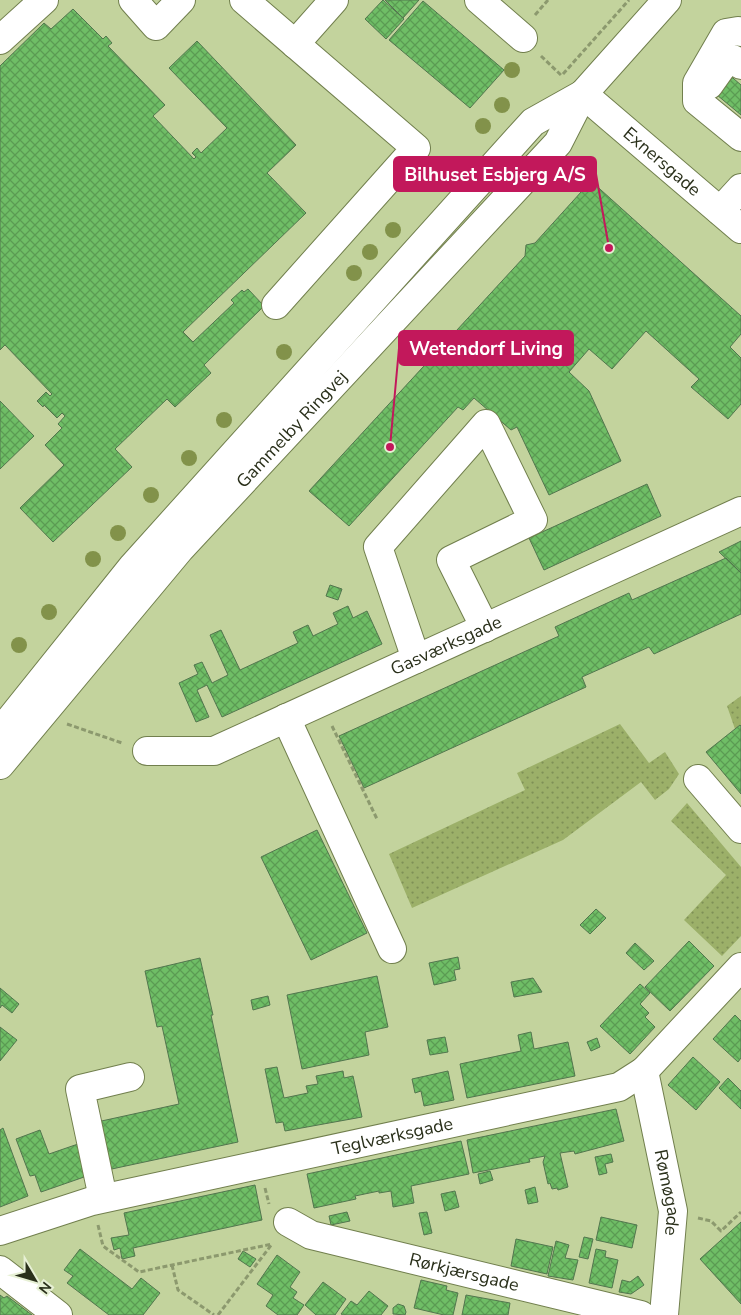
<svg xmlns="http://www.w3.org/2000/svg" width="741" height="1315" font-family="'Nunito Sans',sans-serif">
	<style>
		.grass { fill: url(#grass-dots) }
		.building { fill: url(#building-cross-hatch); stroke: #52764e }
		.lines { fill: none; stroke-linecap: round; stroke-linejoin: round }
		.minor-casing { stroke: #717f4d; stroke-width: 30 }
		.path { stroke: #8c996e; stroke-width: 3; stroke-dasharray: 5 2.5; stroke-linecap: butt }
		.minor { stroke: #fff; stroke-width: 28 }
		.tree { fill: #82924a }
		.labels { text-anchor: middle; stroke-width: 4.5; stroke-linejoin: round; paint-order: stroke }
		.street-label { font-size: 18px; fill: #2a301b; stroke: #e7f0d5 }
		.leader { fill: none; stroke: #c2185b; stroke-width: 2 }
		.callout-dot { fill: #c2185b; stroke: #e7f0d5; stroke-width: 2 }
		.callout { fill: #c2185b; stroke: #c2185b; stroke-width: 2 }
		.callout-label { font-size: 19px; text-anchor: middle; font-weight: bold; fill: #fff }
	</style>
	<defs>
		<pattern id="grass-dots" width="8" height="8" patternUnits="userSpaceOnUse" patternTransform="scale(1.25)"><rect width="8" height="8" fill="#9cb069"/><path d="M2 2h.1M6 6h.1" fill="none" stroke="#7f9056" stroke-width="1.8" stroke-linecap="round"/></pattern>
		<pattern id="building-cross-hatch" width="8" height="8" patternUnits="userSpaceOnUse" patternTransform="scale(1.25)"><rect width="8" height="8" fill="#6fbe66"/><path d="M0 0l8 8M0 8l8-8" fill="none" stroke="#5b9b53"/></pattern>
	</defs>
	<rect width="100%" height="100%" fill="#c3d39d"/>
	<path class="grass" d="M741,696V726L740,725L735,729L727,706Z
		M620,724L649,763L665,752L679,774L669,789L655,800L641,782L563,840L412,908L389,854L525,790L517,773Z
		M687,803L741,867V936L722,956L684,920L726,875L671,821Z"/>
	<path class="building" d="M383,0L404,19L386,39L365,19Z
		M385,0H419L403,18Z
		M423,1L504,70L470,108L389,40Z
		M73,9L103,39L106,36L112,43L108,46L165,105L153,116L194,159L196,157L192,153L197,148L201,153L227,128L169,68L197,41L296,145L267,173L306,213L183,332L193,342L234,303L231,300L242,290L244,292L248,289L264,306L204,365L211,373L175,407L167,399L115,449L132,467L53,542L20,508L64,465L45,445L62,428L58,424L65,416L62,413L57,418L44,405L43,407L37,401L46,392L50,396L52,394L5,345L0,350V66L44,23L51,29Z
		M726,72L741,85V115L711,90Z
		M591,181L741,316V334L730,347L741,358V404L728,419L691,387L699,379L646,331L612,369L589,349L569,372L589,391L621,461L549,495L517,427L511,430L474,398L463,410L458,407L349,526L309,491L525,256L526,245L535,243Z
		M0,401L34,436L0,469Z
		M647,484L661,516L544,570L529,538Z
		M741,541V573L719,552Z
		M726,558L741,573V614L654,654L649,647L582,677L586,687L364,788L339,736L559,636L555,627L629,593L632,600Z
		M330,585L342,589L338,600L326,596Z
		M348,606L353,618L367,611L382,644L222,717L207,685L197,690L209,717L196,722L179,683L198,674L194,665L202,662L212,683L228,675L210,635L221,630L240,670L298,643L293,632L308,625L313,636L338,624L333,613Z
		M740,725L741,726V794L706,752Z
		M317,830L367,933L311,960L261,857Z
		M596,909L606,918L590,934L580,925Z
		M689,941L714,966L670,1011L645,987Z
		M635,943L654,961L644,970L626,953Z
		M458,957L460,969L454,970L456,980L434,985L429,963Z
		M200,958L213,1015H211L238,1142L107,1170L97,1122L179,1104L162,1026L157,1027L145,971Z
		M377,976L388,1027L365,1032L369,1055L302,1069L287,995Z
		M533,978L542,992L514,997L511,982Z
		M640,984L650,993L640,1004L649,1013L645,1017L655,1027L630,1054L600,1026Z
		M0,988L19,1004L12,1013L2,1005L0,1008Z
		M268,996L270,1005L253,1010L251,1000Z
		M735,1015L741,1021V1058L738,1062L713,1039Z
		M0,1027L17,1040L0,1061Z
		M531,1032L534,1049L568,1042L575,1076L467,1098L460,1064L521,1051L518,1035Z
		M445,1037L448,1052L430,1055L427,1040Z
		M597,1038L600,1047L591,1051L587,1042Z
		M693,1057L720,1082L696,1110L668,1085Z
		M277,1067L284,1098L308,1093L306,1086L318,1084L316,1076L343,1071L344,1078L353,1076L362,1117L285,1131L283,1122L276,1123L265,1069Z
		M448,1071L454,1100L424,1106L421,1091L415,1093L412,1079Z
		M728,1078L741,1091V1109L719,1088Z
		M616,1109L624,1141L575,1154L574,1151L560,1153L568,1187L558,1190L557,1188L552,1189L550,1183L548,1184L543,1162L545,1156L529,1159L530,1162L473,1173L467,1140Z
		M3,1128L28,1196L0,1207V1130Z
		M40,1130L49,1154L78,1144L87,1176L41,1192L35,1175L30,1176L16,1139Z
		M461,1141L469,1174L411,1186L414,1203L393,1207L391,1191L379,1193V1191L355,1196L356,1199L314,1208L307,1174Z
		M611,1154L613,1162L605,1164L607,1173L599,1175L595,1157Z
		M490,1171L493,1180L480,1184L478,1174Z
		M255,1185L262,1220L133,1248L135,1256L122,1259L120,1248L114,1250L111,1238L129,1235L124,1213Z
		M535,1187L538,1202L528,1204L525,1190Z
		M455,1191L459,1207L445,1211L441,1194Z
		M347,1212L350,1221L331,1225L329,1216Z
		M427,1212L432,1233L424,1235L419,1213Z
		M601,1217L637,1225L632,1248L596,1240Z
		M741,1222V1304L700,1259Z
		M584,1237L593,1239L588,1259L579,1257Z
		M516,1239L553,1247L547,1274L511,1266Z
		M556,1241L569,1245L565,1258L578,1260L573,1280L548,1276Z
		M80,1249L132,1289L141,1278L160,1293L143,1315H109L67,1283L73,1276L64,1270Z
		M596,1249L606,1251L605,1257L618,1260L612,1288L589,1283Z
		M243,1251L256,1259L250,1267L238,1259Z
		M277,1255L300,1272L290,1287L297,1292L293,1298L304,1305L297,1315H278L266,1306L273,1295L257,1284Z
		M638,1276L644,1285L631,1294L619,1292L622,1280L630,1282Z
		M421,1280L447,1286L446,1290L458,1293L453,1315H444L414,1308Z
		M323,1282L346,1299L335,1315H316L305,1305Z
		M369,1291L388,1306L381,1315H343L341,1314L351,1301L357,1305Z
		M0,1295L4,1298L7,1296L32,1315H0Z
		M466,1295L510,1303L508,1315H462Z
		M398,1304L404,1306L406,1312L405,1315L393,1314V1308Z"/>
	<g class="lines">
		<g class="minor-casing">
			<g id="minor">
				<path d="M133,0L156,26L181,0"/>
				<path d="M244,0L416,148L276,305"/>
				<path d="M479,0L523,38"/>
				<path d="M741,32L738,31L726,33L697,83V101L741,137"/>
				<path d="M0,40L44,0"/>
				<path d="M295,44L334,0"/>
				<path d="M709,85L726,61L733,59L741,65"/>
				<path id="s1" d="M583,94L741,229"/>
				<path d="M720,211L741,188"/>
				<path d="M416,659L378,547L486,424L533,520L451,560L485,628"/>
				<path d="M286,718L392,949"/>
				<path d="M0,732L133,566L533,122L583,94"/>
				<path id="s2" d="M147,751H214L741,511"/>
				<path id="s3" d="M0,765L180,549L558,143L583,94L667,0"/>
				<path d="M698,779L741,829"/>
				<path id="s4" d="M644,1071L673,1211L664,1315"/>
				<path d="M103,1198L80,1089L130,1077"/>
				<path id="s5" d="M288,1222L311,1235L641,1315"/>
				<path id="s6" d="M0,1231L92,1201L619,1087L644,1071L741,967"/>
				<path d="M0,1270L58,1315"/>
			</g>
		</g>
		<path class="path" d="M535,15L548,0
			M541,56L562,76
			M563,74L629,0
			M67,724L122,743
			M332,726L377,819
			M265,1188L269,1204
			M698,1218L711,1221L721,1231L741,1212
			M98,1225L103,1246L139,1272L272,1244
			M172,1265L178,1290L214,1315
			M218,1315L272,1244"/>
		<use href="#minor" class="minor"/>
	</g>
	<g class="tree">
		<circle cx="512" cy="70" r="8"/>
		<circle cx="502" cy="105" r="8"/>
		<circle cx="483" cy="126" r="8"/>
		<circle cx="393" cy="230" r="8"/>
		<circle cx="370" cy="252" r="8"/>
		<circle cx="354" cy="273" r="8"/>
		<circle cx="284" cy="352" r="8"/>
		<circle cx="224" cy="420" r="8"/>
		<circle cx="189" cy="458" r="8"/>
		<circle cx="151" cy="495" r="8"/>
		<circle cx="118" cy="533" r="8"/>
		<circle cx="93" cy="559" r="8"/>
		<circle cx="49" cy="612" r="8"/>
		<circle cx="19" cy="645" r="8"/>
	</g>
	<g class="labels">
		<g class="street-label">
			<text dy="6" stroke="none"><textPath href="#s1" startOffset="104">Exnersgade</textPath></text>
			<text dy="6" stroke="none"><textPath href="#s3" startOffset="445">Gammelby Ringvej</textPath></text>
			<text dy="6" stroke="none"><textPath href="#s2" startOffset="322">Gasværksgade</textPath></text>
			<text dy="6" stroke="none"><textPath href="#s6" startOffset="404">Teglværksgade</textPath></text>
			<text dy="6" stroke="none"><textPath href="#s4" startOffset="124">Rømøgade</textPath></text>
			<text dy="6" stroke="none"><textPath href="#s5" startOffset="184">Rørkjærsgade</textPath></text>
		</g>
	</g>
	<path class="leader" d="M609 248L596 174M390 447L399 348"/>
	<g class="callout-dot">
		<circle cx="609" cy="248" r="5"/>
		<circle cx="390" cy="447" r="5"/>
	</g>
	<g class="callout">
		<rect x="394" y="157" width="202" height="34" rx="5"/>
		<rect x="399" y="331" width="174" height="34" rx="5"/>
	</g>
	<g class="callout-label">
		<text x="495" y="181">Bilhuset Esbjerg A/S</text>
		<text x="486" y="355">Wetendorf Living</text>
	</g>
	<g transform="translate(35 1280) rotate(128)" stroke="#e7f0d5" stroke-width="4" paint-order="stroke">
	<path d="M0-4L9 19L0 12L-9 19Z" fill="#2a301b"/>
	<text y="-8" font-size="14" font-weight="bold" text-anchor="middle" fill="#2a301b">N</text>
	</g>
</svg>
